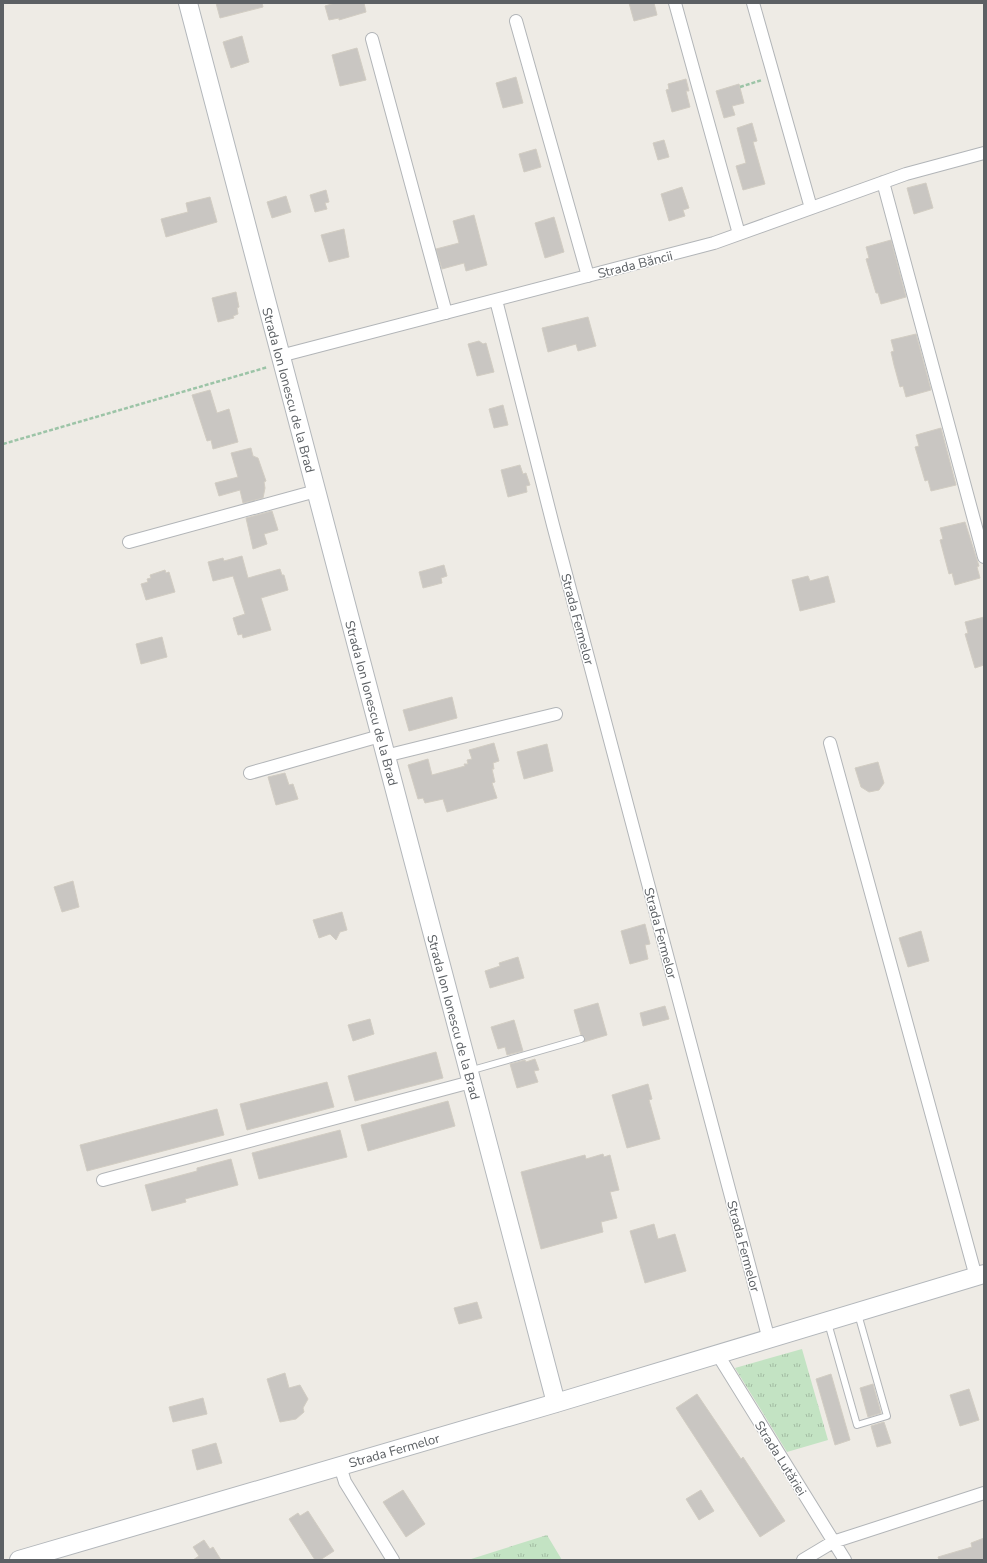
<svg xmlns="http://www.w3.org/2000/svg" width="987" height="1563" font-family="'Nunito Sans',sans-serif">
	<style>
		.grass { fill: url(#grass-tufts) }
		.building { fill: #c9c6c2; stroke: #d2cdc3 }
		.lines { fill: none; stroke-linecap: round; stroke-linejoin: round }
		.lane-casing { stroke: #b2b5b8; stroke-width: 8 }
		.street-casing { stroke: #b2b5b8; stroke-width: 14 }
		.secondary-casing { stroke: #b3b7bb; stroke-width: 20 }
		.path { stroke: #9cc4a7; stroke-width: 2.5; stroke-dasharray: 4 2; stroke-linecap: butt }
		.lane { stroke: #fff; stroke-width: 6 }
		.street { stroke: #fff; stroke-width: 12 }
		.secondary { stroke: #fff; stroke-width: 18 }
		.labels { text-anchor: middle; stroke-width: 3; stroke-linejoin: round; paint-order: stroke }
		.street-label { font-size: 13px; fill: #5c6064; stroke: #fff }
	</style>
	<defs>
		<pattern id="grass-tufts" width="24" height="20" patternUnits="userSpaceOnUse"><rect width="24" height="20" fill="#c3e3c3"/><path d="M3 7l-1-3M5 7V3M7 7l1-3M15 17l-1-3M17 17v-4M19 17l1-3" fill="none" stroke="#a2bba2"/></pattern>
	</defs>
	<rect width="100%" height="100%" fill="#eeebe5"/>
	<path class="grass" d="M802,1349L828,1440L787,1452L735,1368Z
		M547,1535L562,1560H468Z"/>
	<path class="building" d="M216,3H262L263,7L220,18Z
		M335,3H364L366,12L339,20V18L329,20L325,6Z
		M629,3H654L657,15L634,21Z
		M242,36L249,62L231,68L223,42Z
		M357,48L366,80L340,86L332,55Z
		M516,77L523,103L503,108L496,83Z
		M686,79L689,91H686L690,107L672,112L666,90L669,89L668,84Z
		M739,84L744,103L732,106L735,115L724,118L716,91Z
		M752,123L757,141L753,142L765,184L743,190L736,166L746,163L737,128Z
		M664,140L669,157L658,160L653,143Z
		M536,149L541,167L524,172L519,154Z
		M926,183L933,208L914,214L907,188Z
		M682,187L689,208L683,210L685,216L669,221L661,194Z
		M326,190L329,202L325,203L327,209L315,212L310,195Z
		M286,196L291,212L272,218L267,202Z
		M210,197L217,222L166,237L161,219L188,212L186,203Z
		M474,215L487,265L466,271L464,263L442,269L436,249L459,243L453,221Z
		M554,217L564,252L545,258L535,223Z
		M344,229L349,257L329,262L321,235Z
		M891,240L906,297L881,304L878,293H876L866,259L869,258L866,247Z
		M236,292L239,307L237,308L238,314L233,316L234,318L218,322L212,298Z
		M588,317L596,346L578,351L576,344L548,352L542,328Z
		M916,334L931,390L906,397L903,386L900,387L894,365L891,352L894,351L891,340Z
		M479,341L483,344L486,343L494,372L477,376L468,344Z
		M210,390L217,413L229,409L238,442L213,449L211,440L207,441L192,395Z
		M503,405L508,425L494,428L489,409Z
		M941,428L956,485L931,491L928,480L925,481L915,447L919,446L916,435Z
		M251,448L253,456L258,458L266,481L264,482L265,488L263,498L243,503L240,490L219,496L215,483L238,477L231,453Z
		M520,465L523,474L526,473L530,485L526,486L527,492L508,497L501,470Z
		M272,511L278,530L264,534L267,544L253,549L246,518Z
		M965,522L979,566L977,567L980,578L955,585L952,573L949,574L940,540L943,539L940,528Z
		M242,556L248,578L280,569L282,575H284L288,590L261,598L271,630L243,638L242,634L238,635L233,618L245,614L233,576L213,581L208,562L223,558L224,561Z
		M444,565L447,576L441,578L442,583L423,588L419,572Z
		M165,570L166,573L169,572L175,592L146,600L141,584L148,582L147,579L151,578L150,575Z
		M808,576L810,581L828,576L835,602L800,611L792,580Z
		M984,617V665L975,668L965,634L968,633L965,622Z
		M162,637L167,657L141,664L136,644Z
		M452,697L457,718L409,731L403,710Z
		M494,743L499,761L493,763L494,769H492L495,782L492,783L497,798L447,812L443,799L425,803L423,798L418,799L408,765L428,759L432,775L465,766L464,764H468L467,760L472,759L469,750Z
		M547,744L553,771L524,779L517,752Z
		M878,762L884,783L879,790L869,792L861,787L855,768Z
		M285,773L289,785L293,784L298,799L276,805L268,777Z
		M73,881L79,907L62,912L54,887Z
		M342,912L347,930L340,932L336,940L330,934L319,938L313,920Z
		M645,924L650,944L645,945L648,959L630,964L621,931Z
		M921,931L929,961L908,967L899,938Z
		M518,957L524,978L490,988L485,971L500,966L499,963Z
		M598,1003L607,1035L584,1042L585,1037L581,1035L574,1010Z
		M665,1006L669,1019L643,1026L640,1013Z
		M370,1019L374,1034L353,1041L348,1025Z
		M514,1020L523,1051L507,1055L505,1047L498,1049L491,1027Z
		M436,1052L443,1078L355,1101L348,1076Z
		M535,1059L539,1070L534,1071L538,1082L517,1088L510,1064L525,1060L526,1062Z
		M327,1082L334,1107L247,1130L240,1104Z
		M648,1084L652,1099L649,1100L660,1139L627,1148L612,1095Z
		M448,1101L455,1126L368,1151L361,1125Z
		M217,1109L224,1135L87,1171L80,1145Z
		M340,1130L347,1157L259,1179L252,1153Z
		M603,1154L604,1157L610,1155L619,1190L610,1192L617,1218L601,1222L603,1232L541,1249L521,1172L585,1155L586,1159Z
		M231,1159L238,1185L185,1199L186,1202L152,1211L145,1185L197,1171V1168Z
		M654,1224L658,1239L675,1234L686,1271L645,1283L630,1231Z
		M477,1302L482,1318L459,1324L454,1308Z
		M285,1373L289,1388L300,1385L308,1399L303,1408L304,1412L296,1419L280,1422L267,1379Z
		M831,1374L850,1440L835,1445L816,1379Z
		M873,1384L881,1413L868,1417L860,1388Z
		M969,1389L979,1420L960,1426L950,1395Z
		M697,1394L741,1459L743,1457L785,1521L760,1537L676,1408Z
		M203,1398L207,1414L173,1422L169,1407Z
		M884,1422L891,1443L877,1447L871,1426Z
		M216,1443L222,1463L197,1470L192,1450Z
		M403,1490L425,1524L406,1537L383,1502Z
		M701,1490L714,1511L699,1520L686,1499Z
		M308,1511L334,1551L320,1560H315L289,1519L298,1513L300,1516Z
		M984,1538V1560H939L938,1557L972,1547L971,1543Z
		M204,1540L210,1549L213,1547L221,1560H193L199,1556L193,1547Z"/>
	<g class="lines">
		<g class="lane-casing">
			<path id="lane" d="M469,1071L581,1039
				M828,1323L857,1425L887,1416L858,1314"/>
		</g>
		<g class="street-casing">
			<path id="street" d="M675,3L739,234
				M753,3L811,208
				M516,21L588,276
				M372,39L446,313
				M883,182L984,557
				M496,300L553,525L769,1340
				M280,356L714,243L906,174L984,153
				M129,542L316,491
				M830,743L976,1277
				M385,756L556,714
				M250,773L380,736
				M103,1180L471,1082
				M718,1355L845,1560
				M340,1466L345,1482L393,1560
				M803,1560L833,1542L984,1493"/>
		</g>
		<g class="secondary-casing">
			<path id="secondary" d="M188,3L556,1403
				M19,1560L556,1403L984,1274"/>
		</g>
		<path class="path" d="M740,87L762,80
			M3,444L268,367"/>
		<use href="#lane" class="lane"/>
		<use href="#street" class="street"/>
		<use href="#secondary" class="secondary"/>
	</g>
	<g class="labels">
		<g class="street-label">
			<text transform="translate(635 264) rotate(-14)" y="5">Strada Băncii</text>
			<text transform="translate(289 390) rotate(75)" y="5">Strada Ion Ionescu de la Brad</text>
			<text transform="translate(578 619) rotate(75)" y="5">Strada Fermelor</text>
			<text transform="translate(372 703) rotate(75)" y="5">Strada Ion Ionescu de la Brad</text>
			<text transform="translate(661 933) rotate(75)" y="5">Strada Fermelor</text>
			<text transform="translate(454 1017) rotate(75)" y="5">Strada Ion Ionescu de la Brad</text>
			<text transform="translate(744 1246) rotate(75)" y="5">Strada Fermelor</text>
			<text transform="translate(394 1450) rotate(-16)" y="5">Strada Fermelor</text>
			<text transform="translate(781 1458) rotate(58)" y="5">Strada Lutăriei</text>
		</g>
	</g>
	<rect width="987" height="1563" fill="none" stroke="#5c6064" stroke-width="8"/>
</svg>
